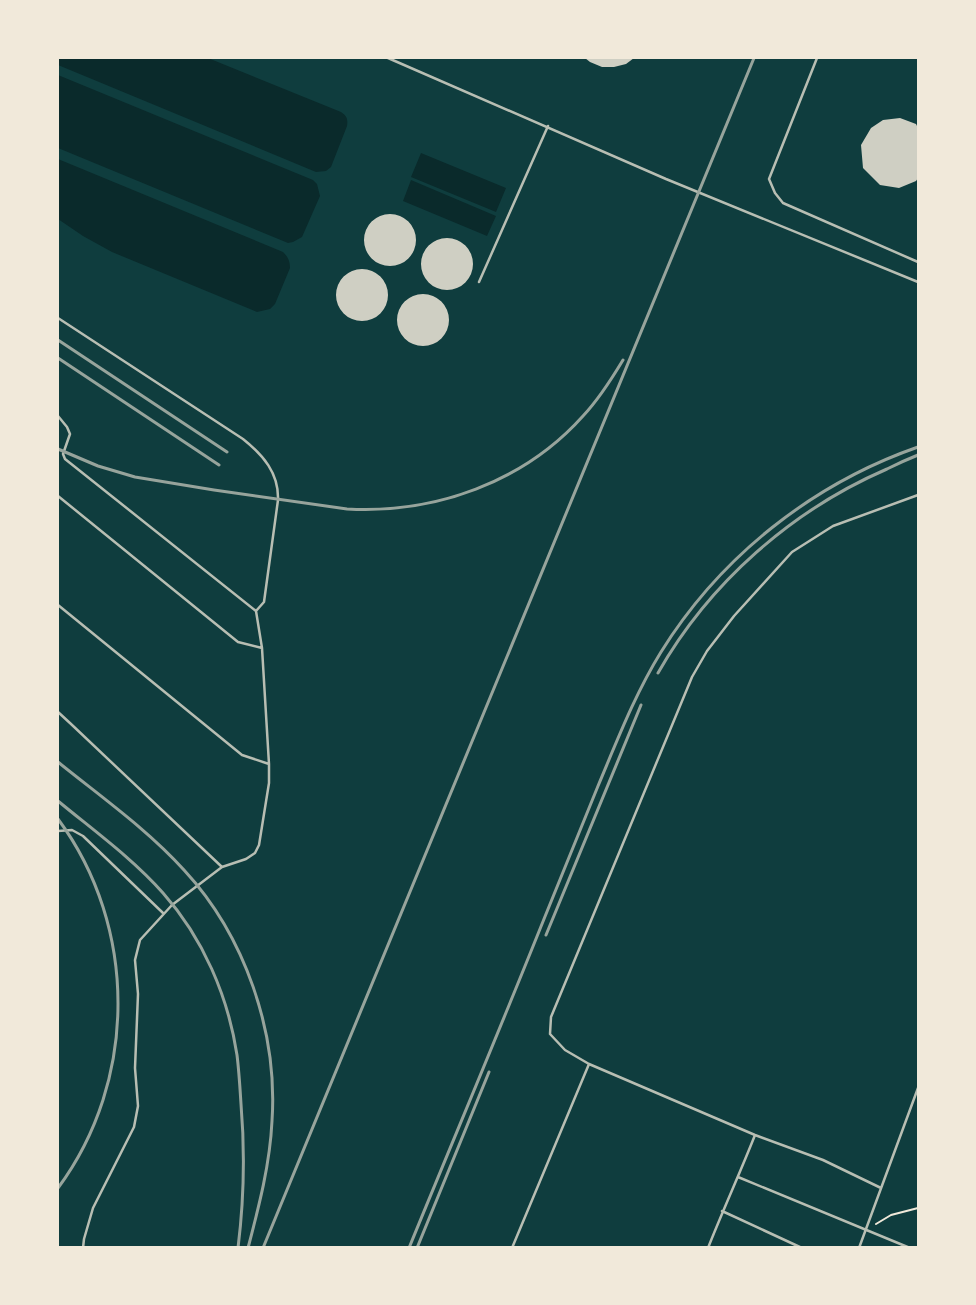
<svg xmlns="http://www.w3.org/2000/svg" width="976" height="1305" font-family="Jost,sans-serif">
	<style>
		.water { fill: #0a2a2b }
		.building { fill: #cfcfc3 }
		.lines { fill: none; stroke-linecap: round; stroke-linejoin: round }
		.path { stroke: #f1e9da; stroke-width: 2 }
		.service { stroke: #b8beb3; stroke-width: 2.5 }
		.rail { stroke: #97a49c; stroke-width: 3 }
	</style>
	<rect width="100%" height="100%" fill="#0f3d3e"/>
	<path class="water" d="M58,58H208L341,112C347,116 348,119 347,126L331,167L326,171L316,172L58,65Z
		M58,75L313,180L317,184L320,196L302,237L293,242L288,243L58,148Z
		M421,153L506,188L496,212L411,177Z
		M58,159L283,252C288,257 290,261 290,268L275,304L270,309L257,312L112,252L83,236L58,219Z
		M411,180L496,216L487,236L403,201Z"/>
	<path class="building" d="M585,58H634L626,64L614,67H602L590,62Z
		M900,118L916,124L918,128V178L916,181L899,188L880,185L863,168L861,145L871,128L883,120Z
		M364 240a26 26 0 1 1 52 0a26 26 0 1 1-52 0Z
		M421 264a26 26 0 1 1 52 0a26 26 0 1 1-52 0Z
		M336 295a26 26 0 1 1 52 0a26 26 0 1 1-52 0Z
		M397 320a26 26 0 1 1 52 0a26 26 0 1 1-52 0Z"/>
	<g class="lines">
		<path class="path" d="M876,1224L891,1215L918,1208"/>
		<path class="service" d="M388,58L666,179L918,282
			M817,58L769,179L775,193L783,203L918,262
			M479,282L548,126
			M58,318L243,439C263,455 279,473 278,500L264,602L256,611
			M58,416L67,427L70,434L63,454L65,459L256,611L262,648L269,764V783L259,845L255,853L246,859L222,867L172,905L140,940L135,960L138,994L135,1068L138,1106L134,1127L93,1208L84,1239L83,1248
			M58,496L238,642L262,648
			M58,605L242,755L269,764
			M58,712L71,724L222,867
			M58,831L72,830L83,836L163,913
			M738,1177L910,1248
			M881,1188L823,1160L755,1135L589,1064L565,1050L550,1034L551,1017L692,677L707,651L734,616L792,552L833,526L918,495
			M722,1211L802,1248
			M512,1248L589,1064
			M708,1248C723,1210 740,1173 755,1135
			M859,1248L918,1088"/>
		<path class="rail" d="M58,340L227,452
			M58,358L219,465
			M58,449L98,466L135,477L214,490L347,509C435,514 524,482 583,416C599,399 611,380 623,360
			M658,673C709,583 792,510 887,469C897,464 908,459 918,455
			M58,762C100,796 147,829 184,870C245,936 278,1032 272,1121C270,1164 259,1206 248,1248
			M58,801C93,830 132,858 163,893C203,938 228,996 237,1055C239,1071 240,1088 241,1104C245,1152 244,1200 238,1248
			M58,819C138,927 138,1080 58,1188
			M546,935L641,705
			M263,1248L754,58
			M409,1248C454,1138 500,1029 544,919C562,875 580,830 598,786C617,741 635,694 661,652C720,557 812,484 918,447
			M417,1248L489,1072"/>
	</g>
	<rect width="976" height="1305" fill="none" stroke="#f1e9da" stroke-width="118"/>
</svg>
